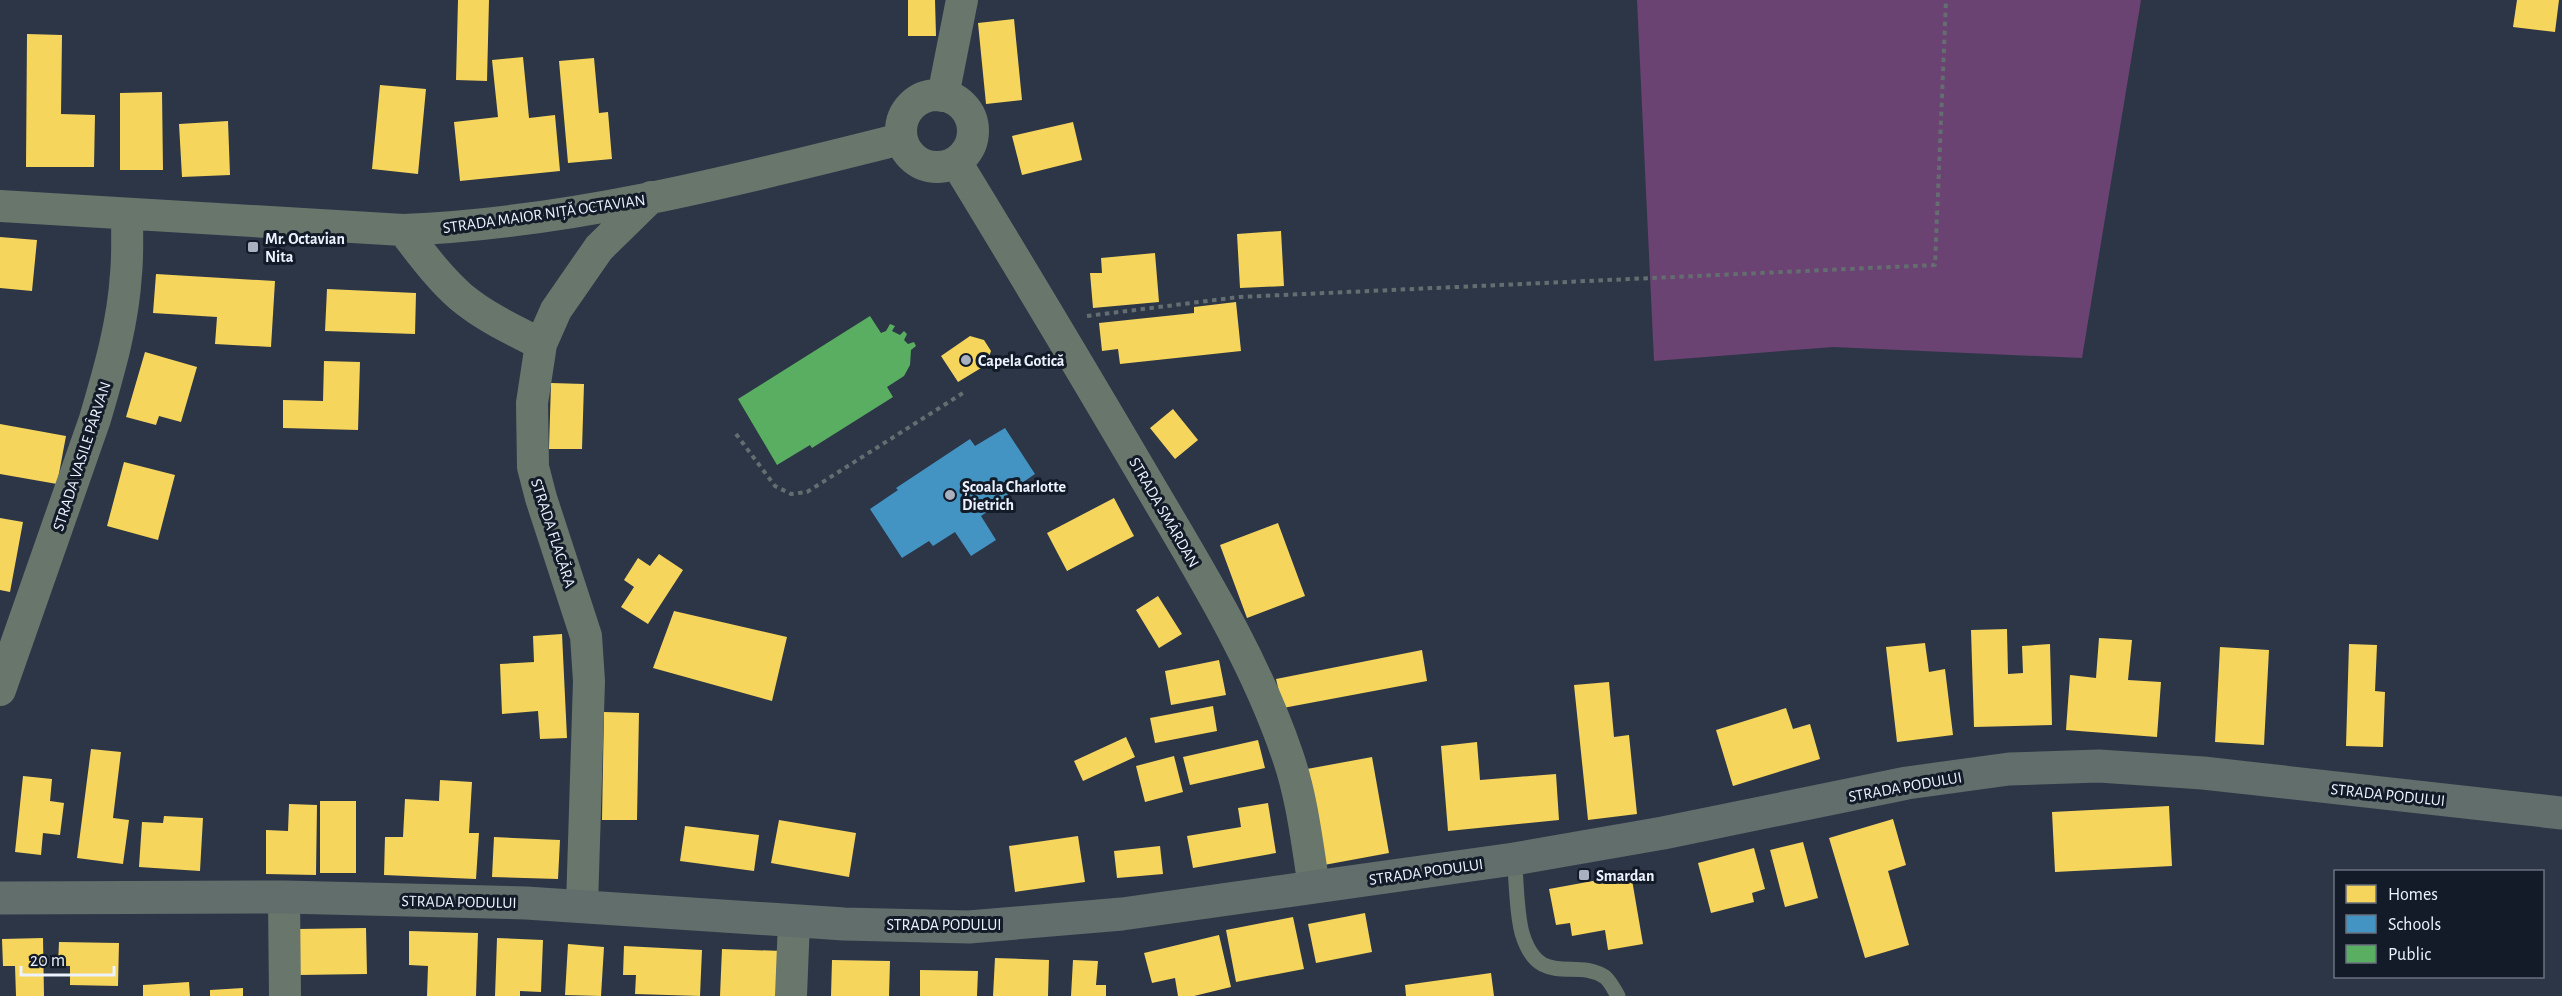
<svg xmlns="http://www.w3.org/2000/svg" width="2562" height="996" font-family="'Alegreya Sans',sans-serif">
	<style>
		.green { fill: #6a4372 }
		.homes { fill: #f6d55c }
		.schools { fill: #4393c3 }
		.public { fill: #5aae61 }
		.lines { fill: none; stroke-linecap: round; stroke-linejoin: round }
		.path { stroke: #646d6f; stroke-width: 4; stroke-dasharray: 4.5 4.5; stroke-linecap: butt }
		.lane { stroke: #69766c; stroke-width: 15 }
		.street { stroke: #69766c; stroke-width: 32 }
		.secondary { stroke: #616e6b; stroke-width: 33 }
		.poi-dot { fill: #a9b0bf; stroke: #131b29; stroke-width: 2 }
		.labels { text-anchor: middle; stroke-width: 6; stroke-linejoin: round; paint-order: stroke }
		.street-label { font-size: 16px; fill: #ecf2ff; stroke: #131b29 }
		.poi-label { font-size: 16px; font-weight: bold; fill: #ecf2ff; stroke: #131b29; text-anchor: start }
	</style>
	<rect width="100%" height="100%" fill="#2d3647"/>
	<path class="green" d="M1637,0H2141L2082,358L1833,347L1654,361Z"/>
	<path class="homes" d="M458,0H489L487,81L456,80Z
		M908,0H935L936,36H908Z
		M2517,0H2559L2555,32L2513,27Z
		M1014,19L1022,100L986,104L978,23Z
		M27,34L62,35L61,114L95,115L94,167H26Z
		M523,57L529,118L555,115L560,171L460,181L454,122L498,117L492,60Z
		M594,58L599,113L608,112L612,159L568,163L559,61Z
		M380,85L426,89L418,174L372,169Z
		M162,92L163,170H120V93Z
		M228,121L230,175L182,177L179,124Z
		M1073,122L1082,160L1022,175L1012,136Z
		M1281,231L1284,286L1240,288L1237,234Z
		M0,237L37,240L32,291L0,288Z
		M1155,253L1159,302L1093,308L1090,273H1102L1101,258Z
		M156,274L275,281L271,347L215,344L217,317L153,313Z
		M327,289L416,293L415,334L325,331Z
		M1236,302L1241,351L1120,364L1118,349L1102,351L1099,323L1194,313V307Z
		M970,336L984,340L991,351L986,365L958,382L941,356Z
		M145,352L197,367L181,422L159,416L156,425L126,417Z
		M324,361L360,362L358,430L283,428V400L323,401Z
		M551,383L584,384L582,449H549Z
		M1173,409L1198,440L1175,459L1150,428Z
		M0,424L66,436L57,484L0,474Z
		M124,462L175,475L158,540L107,526Z
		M1114,498L1134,536L1067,571L1047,533Z
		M0,518L23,522L10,592L0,590Z
		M1278,523L1305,596L1247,618L1220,545Z
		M659,554L683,570L648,624L621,607L634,587L624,580L638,558L650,566Z
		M1158,596L1182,634L1159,648L1136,610Z
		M674,611L787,637L772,701L653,668Z
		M2007,629L2008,674L2023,673L2022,646L2050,644L2052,725L1974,727L1971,630Z
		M562,634L567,738L540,739L538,711L502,714L500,664L534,662L533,636Z
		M2099,638L2132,640L2128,680L2161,682L2157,737L2066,730L2070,675L2096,678Z
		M1925,643L1929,672L1945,669L1953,735L1897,742L1886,647Z
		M2349,644L2377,645L2375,691L2385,692L2383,747L2346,746Z
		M2220,647L2269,650L2264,745L2215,742Z
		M1422,650L1427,681L1283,708L1276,679Z
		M1219,660L1226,695L1171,705L1165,671Z
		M1609,682L1614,737L1629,735L1637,814L1588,820L1574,685Z
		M1213,706L1217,731L1155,743L1150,718Z
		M1786,708L1793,729L1810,724L1820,759L1733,786L1716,730Z
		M604,712L639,713L637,820H602Z
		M1126,737L1135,757L1083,781L1074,761Z
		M1258,740L1265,768L1190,785L1183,757Z
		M1477,742L1480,780L1556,774L1559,820L1448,831L1441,746Z
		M91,749L121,752L113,818L129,820L123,864L77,858Z
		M1174,756L1183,792L1145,802L1136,766Z
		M1372,757L1389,853L1324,865L1307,769Z
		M23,776L52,779L50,801L64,803L60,835L43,833L41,855L15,852Z
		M440,780L472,782L469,833H479L476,879L384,875L385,837H403L405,799L439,801Z
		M320,801H356V873H320Z
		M1268,803L1276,853L1193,868L1187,836L1241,827L1238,808Z
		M289,804L317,805L316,875L266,874V830L288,831Z
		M2169,806L2172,866L2055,872L2052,812Z
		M164,816L203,818L200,871L139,867L142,822L163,823Z
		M1893,819L1906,865L1888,871L1909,945L1865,958L1829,838Z
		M779,820L856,833L849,877L771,863Z
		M685,826L759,835L754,871L680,861Z
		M1078,836L1085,882L1015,892L1009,846Z
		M494,837L560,840L558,879L492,877Z
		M1803,842L1818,898L1785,907L1770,850Z
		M1160,846L1163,874L1117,878L1114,851Z
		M1754,848L1765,889L1752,893L1754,902L1711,913L1698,863Z
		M1631,874L1643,944L1608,950L1605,930L1572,936L1570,923L1556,925L1549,889Z
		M1365,913L1372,952L1316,963L1308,924Z
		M1293,917L1304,969L1236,982L1226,930Z
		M366,928L367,974L298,975V929Z
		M409,931L478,933L476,996H427L428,966L409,965Z
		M1219,935L1231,987L1194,996H1178L1175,978L1152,983L1144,953Z
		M43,938L44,996H16L15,966H3L2,939Z
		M497,938L543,940L541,992L520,991V996H495Z
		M59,942L119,943L118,986L70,985V966H58Z
		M568,944L604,947L601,996L565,995Z
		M624,946L702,950L700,996L635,994L636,975H623Z
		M722,949L783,951L781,996H720Z
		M995,958L1049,960L1048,996H993Z
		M832,960L890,961L889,996H831Z
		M1073,960L1098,961L1096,985H1106V996H1071Z
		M920,970L978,971L977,996H920Z
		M1491,973L1494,996H1406L1405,985Z
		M189,982L190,996H143V985Z
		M243,988V996H210V990Z"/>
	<path class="schools" d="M1005,428L1035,474L1007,493L1009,497L981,516L996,540L971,556L955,532L933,546L929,541L902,558L870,509L898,490L896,488L970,439L975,446Z"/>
	<path class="public" d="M870,316L881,333L886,331L890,324L895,326L892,331L900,335L904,331L907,334L904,340L908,344L914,342L916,346L911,350L910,365L904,376L887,387L893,397L812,448L810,445L777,465L738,399Z"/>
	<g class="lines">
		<path class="path" d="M1087,316L1239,297L1935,265L1946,0
			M736,434L775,486L791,494L807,492L963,393"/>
		<path class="lane" d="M1514,859C1517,883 1516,910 1522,933C1539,990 1575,957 1605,977C1610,981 1615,991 1618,996"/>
		<path class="street" d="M901 131a36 36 0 1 1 72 0a36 36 0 1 1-72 0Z
			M943,96L962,0
			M956,162C1022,270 1087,379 1151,488C1201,573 1255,660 1287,754C1302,796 1307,843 1314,887
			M0,206L403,230C572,223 738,180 901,139
			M403,230C421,253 439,278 461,297C485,317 513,330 541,344
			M0,690L95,419C109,371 123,324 126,274C128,254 127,234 127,214
			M284,897L285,996
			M582,906L589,681L586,636L541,498L533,467L532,403L541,344L556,310L599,248L651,197
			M791,996L794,921"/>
		<path class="secondary" d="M0,898L284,897L526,903L844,924L969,927L1122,914L1514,859L1663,833L1907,783L2009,769L2099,766L2203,773L2562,813"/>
	</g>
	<g class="poi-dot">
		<rect x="247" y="241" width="12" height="12" rx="3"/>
		<circle cx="966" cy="360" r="6"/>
		<circle cx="950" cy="495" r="6"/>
		<rect x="1578" y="869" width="12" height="12" rx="3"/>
	</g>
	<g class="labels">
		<g class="street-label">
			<text transform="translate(544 213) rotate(-8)" y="6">STRADA MAIOR NIȚĂ OCTAVIAN</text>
			<text transform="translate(81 456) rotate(-72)" y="6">STRADA VASILE PÂRVAN</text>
			<text transform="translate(1165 512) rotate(60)" y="6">STRADA SMÂRDAN</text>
			<text transform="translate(554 533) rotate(72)" y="6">STRADA FLACĂRA</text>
			<text transform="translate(1905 786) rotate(-10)" y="6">STRADA PODULUI</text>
			<text transform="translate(2388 794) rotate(6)" y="6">STRADA PODULUI</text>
			<text transform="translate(1426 871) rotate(-8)" y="6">STRADA PODULUI</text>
			<text transform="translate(459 901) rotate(1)" y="6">STRADA PODULUI</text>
			<text x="944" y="930">STRADA PODULUI</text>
		</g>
		<g class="poi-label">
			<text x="265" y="244">Mr. Octavian<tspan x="265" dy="18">Nita</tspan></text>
			<text x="978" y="366">Capela Gotică</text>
			<text x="962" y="492">Școala Charlotte<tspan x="962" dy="18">Dietrich</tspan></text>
			<text x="1596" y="881">Smardan</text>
		</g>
	</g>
	<rect x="2334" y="870" width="210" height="108" fill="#131b29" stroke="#6a717f" stroke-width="1.5"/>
	<rect x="2346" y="885" width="30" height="18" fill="#f6d55c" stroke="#6a717f" stroke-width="1.5"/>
	<text x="2388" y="900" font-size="18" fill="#ecf2ff">Homes</text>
	<rect x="2346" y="915" width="30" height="18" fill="#4393c3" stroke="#6a717f" stroke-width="1.5"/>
	<text x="2388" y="930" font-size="18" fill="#ecf2ff">Schools</text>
	<rect x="2346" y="945" width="30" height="18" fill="#5aae61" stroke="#6a717f" stroke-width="1.5"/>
	<text x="2388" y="960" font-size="18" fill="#ecf2ff">Public</text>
	<path d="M21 966v9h93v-9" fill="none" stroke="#ecf2ff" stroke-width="3"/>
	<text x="30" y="966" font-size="18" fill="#ecf2ff" stroke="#131b29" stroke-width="4.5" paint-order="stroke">20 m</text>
</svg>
